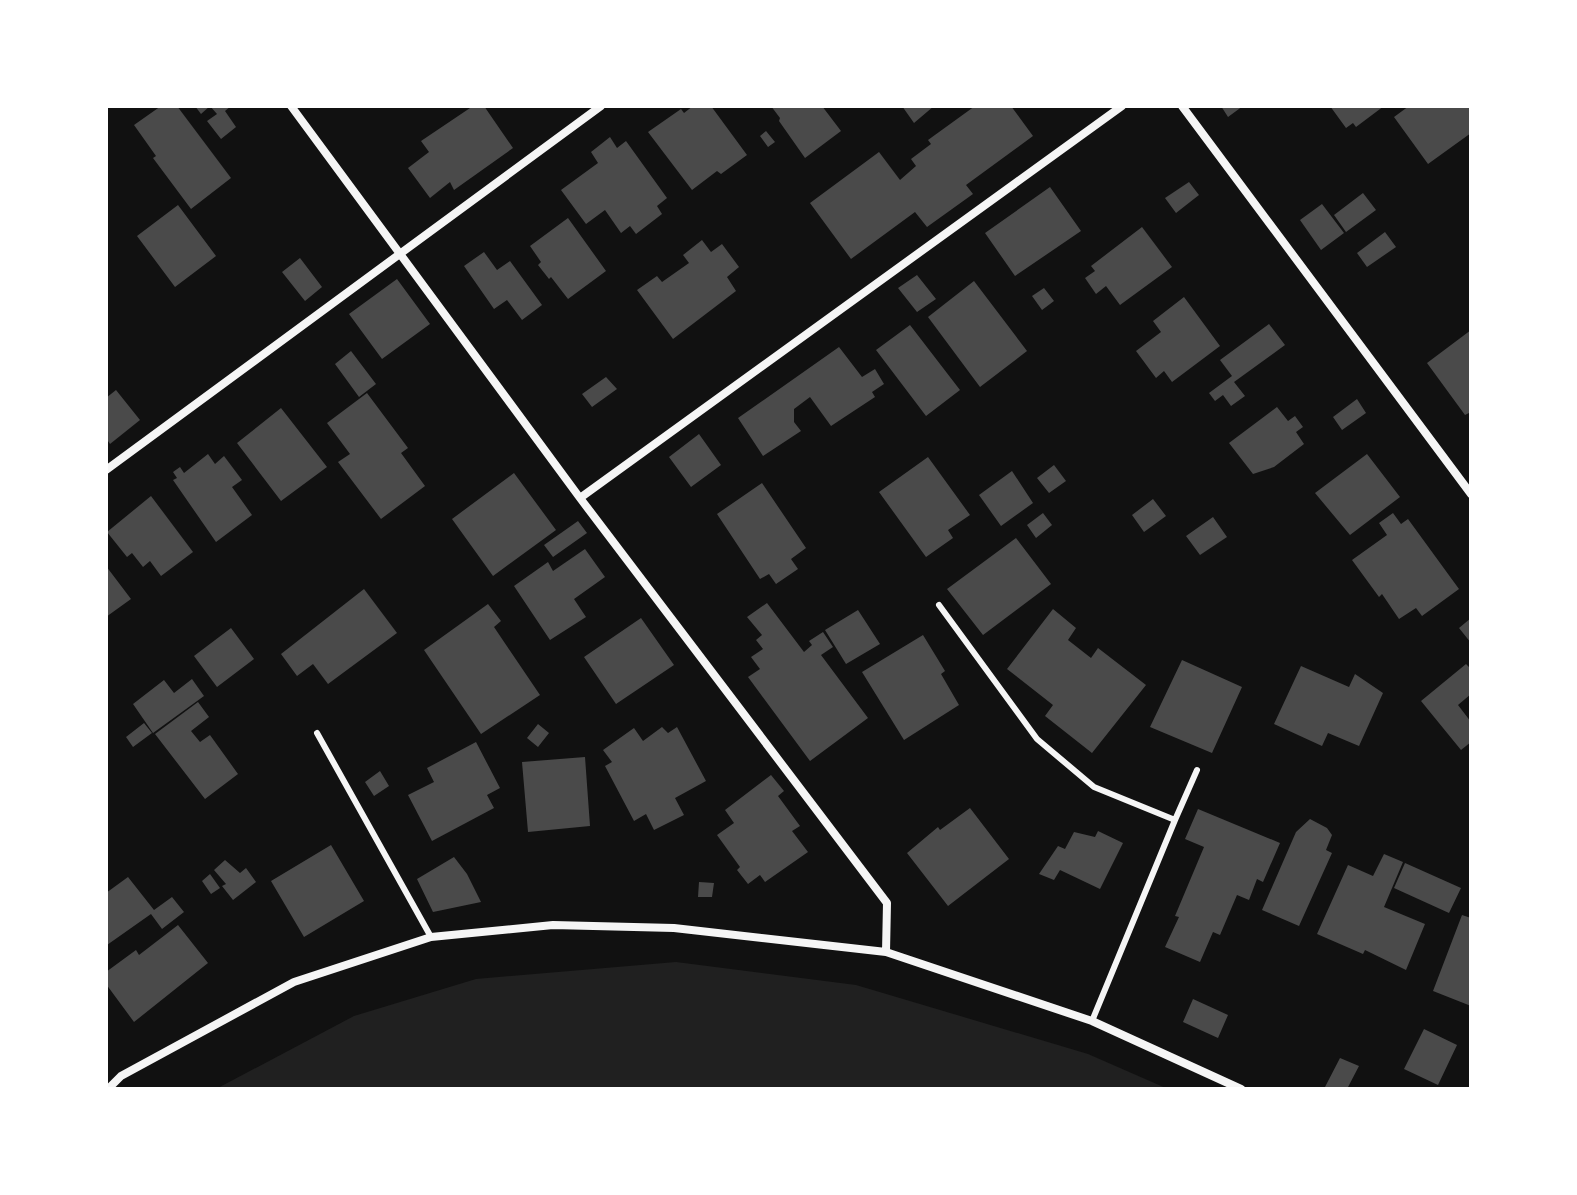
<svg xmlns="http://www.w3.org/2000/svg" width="1577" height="1195" font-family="'Crimson Pro',serif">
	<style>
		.green { fill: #202020 }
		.building { fill: #4a4a4a }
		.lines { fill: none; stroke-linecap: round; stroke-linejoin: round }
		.service { stroke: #f5f5f5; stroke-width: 6 }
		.minor { stroke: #f5f5f5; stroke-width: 8 }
	</style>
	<rect width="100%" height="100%" fill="#111"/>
	<path class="green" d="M676,962L856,985L1088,1054L1168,1089H216L354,1016L476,979Z"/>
	<path class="building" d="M161,106H177L231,178L191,209L153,158L156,156L134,125Z
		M195,106H231L225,111L236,127L221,139L207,121L217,114L210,106L201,114Z
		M473,106H484L513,148L454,190L450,182L430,198L408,168L429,152L421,141Z
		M693,106H711L747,155L721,174L717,171L692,190L648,132L681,109L684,113Z
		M771,106H822L841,131L805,158L779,121L780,118Z
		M902,106H934L914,123Z
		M975,106H1011L1033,136L966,185L973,194L927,227L915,212L851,259L810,203L879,152L900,180L916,166L911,159L931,144L928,140Z
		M1221,106H1243L1228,117Z
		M1330,106H1384L1356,127L1353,123L1346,128Z
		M1409,106H1471V133L1428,164L1394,117Z
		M766,131L775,142L768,147L760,136Z
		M610,137L617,148L626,141L667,198L657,206L662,214L636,234L630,226L621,233L605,210L586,224L561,190L598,163L591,152Z
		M1189,182L1199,195L1176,213L1165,198Z
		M1050,187L1081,231L1015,276L985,233Z
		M1363,193L1376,210L1346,232L1334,215Z
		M1322,204L1344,233L1321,250L1300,220Z
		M178,205L216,256L175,287L137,236Z
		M568,218L606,271L568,299L551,277L549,279L538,265L541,262L530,246Z
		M1142,227L1172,267L1120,305L1106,286L1096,294L1085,278L1095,271L1091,266Z
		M1385,232L1396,247L1367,267L1357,253Z
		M702,240L711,252L722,244L739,267L727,277L736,291L673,339L637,290L657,276L662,282L689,263L683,255Z
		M484,252L497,270L510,261L542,305L522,320L507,300L494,309L464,266Z
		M300,258L322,287L305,301L282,272Z
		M917,275L936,299L917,312L898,288Z
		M397,279L430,324L382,359L349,314Z
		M974,281L1027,351L980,387L928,317Z
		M1044,288L1054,301L1042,310L1032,296Z
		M1184,297L1220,346L1172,382L1164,371L1156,378L1136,351L1161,332L1153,321Z
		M1269,324L1285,345L1234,382L1245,396L1231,406L1223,395L1215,401L1209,393L1232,376L1220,360Z
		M910,325L960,390L926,416L876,350Z
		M1471,330V412L1465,415L1427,363Z
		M839,347L862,377L875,369L884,384L872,392L875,397L831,426L810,397L794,409V422L801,431L763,456L738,418Z
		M351,351L376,384L359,397L335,364Z
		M606,377L617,389L592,407L582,394Z
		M116,390L140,420L110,444L106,438V398Z
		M367,393L408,448L401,453L425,486L381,519L338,462L350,454L327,423Z
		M1357,399L1366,413L1342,430L1333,417Z
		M1277,407L1288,421L1295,416L1303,427L1296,432L1304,444L1274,467L1253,474L1229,443Z
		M281,408L327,467L281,501L237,443Z
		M699,434L721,465L691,487L669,457Z
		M208,454L215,464L224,456L242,480L232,487L252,515L216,542L173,480L177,478L173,472L180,467L184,473Z
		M1367,454L1400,497L1350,535L1315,493Z
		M928,457L970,515L948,530L953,538L926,557L879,492Z
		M1054,465L1066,481L1049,493L1037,478Z
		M1012,471L1033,503L1001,526L979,495Z
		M514,473L556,530L493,576L452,519Z
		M762,483L806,548L791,559L798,569L776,584L769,574L760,579L717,514Z
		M151,496L193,552L161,576L150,561L143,567L132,553L127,557L107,532Z
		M1153,499L1166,516L1144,532L1132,515Z
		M1043,513L1052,525L1036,538L1027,525Z
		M1393,513L1401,524L1408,519L1459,589L1422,616L1416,608L1399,619L1382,594L1379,597L1352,560L1387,535L1379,523Z
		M1213,517L1227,537L1200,555L1186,536Z
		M578,521L587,533L553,557L544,545Z
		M1016,538L1051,584L983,635L947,589Z
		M585,549L605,577L574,599L586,617L550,640L514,586L548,562L553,571Z
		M106,566L131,599L106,617Z
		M364,589L397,633L328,684L313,664L297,676L281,654Z
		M767,603L804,652L812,645L809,641L823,632L833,647L821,655L868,718L810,761L748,677L760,669L751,657L763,649L756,640L762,635L747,617Z
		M488,604L501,621L494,627L540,695L481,734L424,650Z
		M1053,609L1076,628L1068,640L1091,658L1098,648L1146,685L1092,753L1045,716L1053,705L1007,669Z
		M858,610L880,644L846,664L825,630Z
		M641,618L674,665L616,704L584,657Z
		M1471,618V643L1459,628Z
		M231,628L254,659L217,687L194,656Z
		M923,635L945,671L941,674L959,705L904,740L862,672Z
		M1182,660L1242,687L1212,753L1150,727Z
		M1466,664L1471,669V694L1458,705L1471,722V742L1461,750L1421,701Z
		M1301,666L1349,687L1355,674L1383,693L1359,746L1328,733L1322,746L1274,724Z
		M192,679L204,696L153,733L133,704L164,680L174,693Z
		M198,702L209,717L191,731L200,742L210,735L238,774L205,799L155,734Z
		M144,723L152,733L133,747L126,737Z
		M538,724L549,733L538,747L527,738Z
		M662,727L668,733L677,727L706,781L675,798L684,815L654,830L646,814L634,821L605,766L612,762L603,750L634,728L643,741Z
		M476,742L500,788L487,795L494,808L432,841L408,795L434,782L427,768Z
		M585,757L590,826L528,832L522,762Z
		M380,771L389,786L374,796L365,782Z
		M771,775L784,791L778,796L800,826L792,831L808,852L765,882L760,875L748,884L737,870L740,867L717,835L734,823L725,810Z
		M970,808L1009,859L948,906L907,853L938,827L940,830Z
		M1198,809L1280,843L1263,882L1257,879L1249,900L1237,895L1220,935L1213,932L1200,962L1165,947L1179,917L1175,916L1204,847L1185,839Z
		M1310,819L1327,828L1332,835L1326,850L1332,853L1299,926L1262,910L1296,832Z
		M1098,831L1123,843L1100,889L1060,870L1054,880L1039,874L1058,846L1065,849L1074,832L1095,837Z
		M331,845L364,901L304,937L271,881Z
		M1384,854L1403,862L1384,907L1425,924L1406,970L1365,950L1363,954L1317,934L1348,865L1373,876Z
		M454,857L467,874L481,902L433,912L417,879Z
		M225,860L240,873L246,868L256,882L233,900L222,886L226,884L214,870Z
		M1405,863L1461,888L1449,913L1394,888Z
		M210,874L220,888L211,894L202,881Z
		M128,877L154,910L172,897L184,912L162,929L151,914L107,945L106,893Z
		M699,882L714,883L712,897H698Z
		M1462,915L1471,918V1006L1433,991Z
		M178,925L208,963L134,1022L106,984V972L136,950L139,955Z
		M1193,999L1228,1015L1218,1038L1183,1022Z
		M1424,1029L1457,1045L1438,1085L1404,1069Z
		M1340,1058L1359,1066L1347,1089H1329L1325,1087Z"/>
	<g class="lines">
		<path class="service" d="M939,605L1037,739L1094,787L1175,820L1092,1021
			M317,733L431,937
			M1175,820L1197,770"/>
		<path class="minor" d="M291,106L580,498L887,903L886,952
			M1182,106L1471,494
			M106,470L601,106
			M580,498L1122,106
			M108,1089L121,1076L294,982L431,937L553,925L674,928L886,952L1092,1021L1241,1089"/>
	</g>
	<rect width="1577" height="1195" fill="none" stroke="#ffffff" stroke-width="216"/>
</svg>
